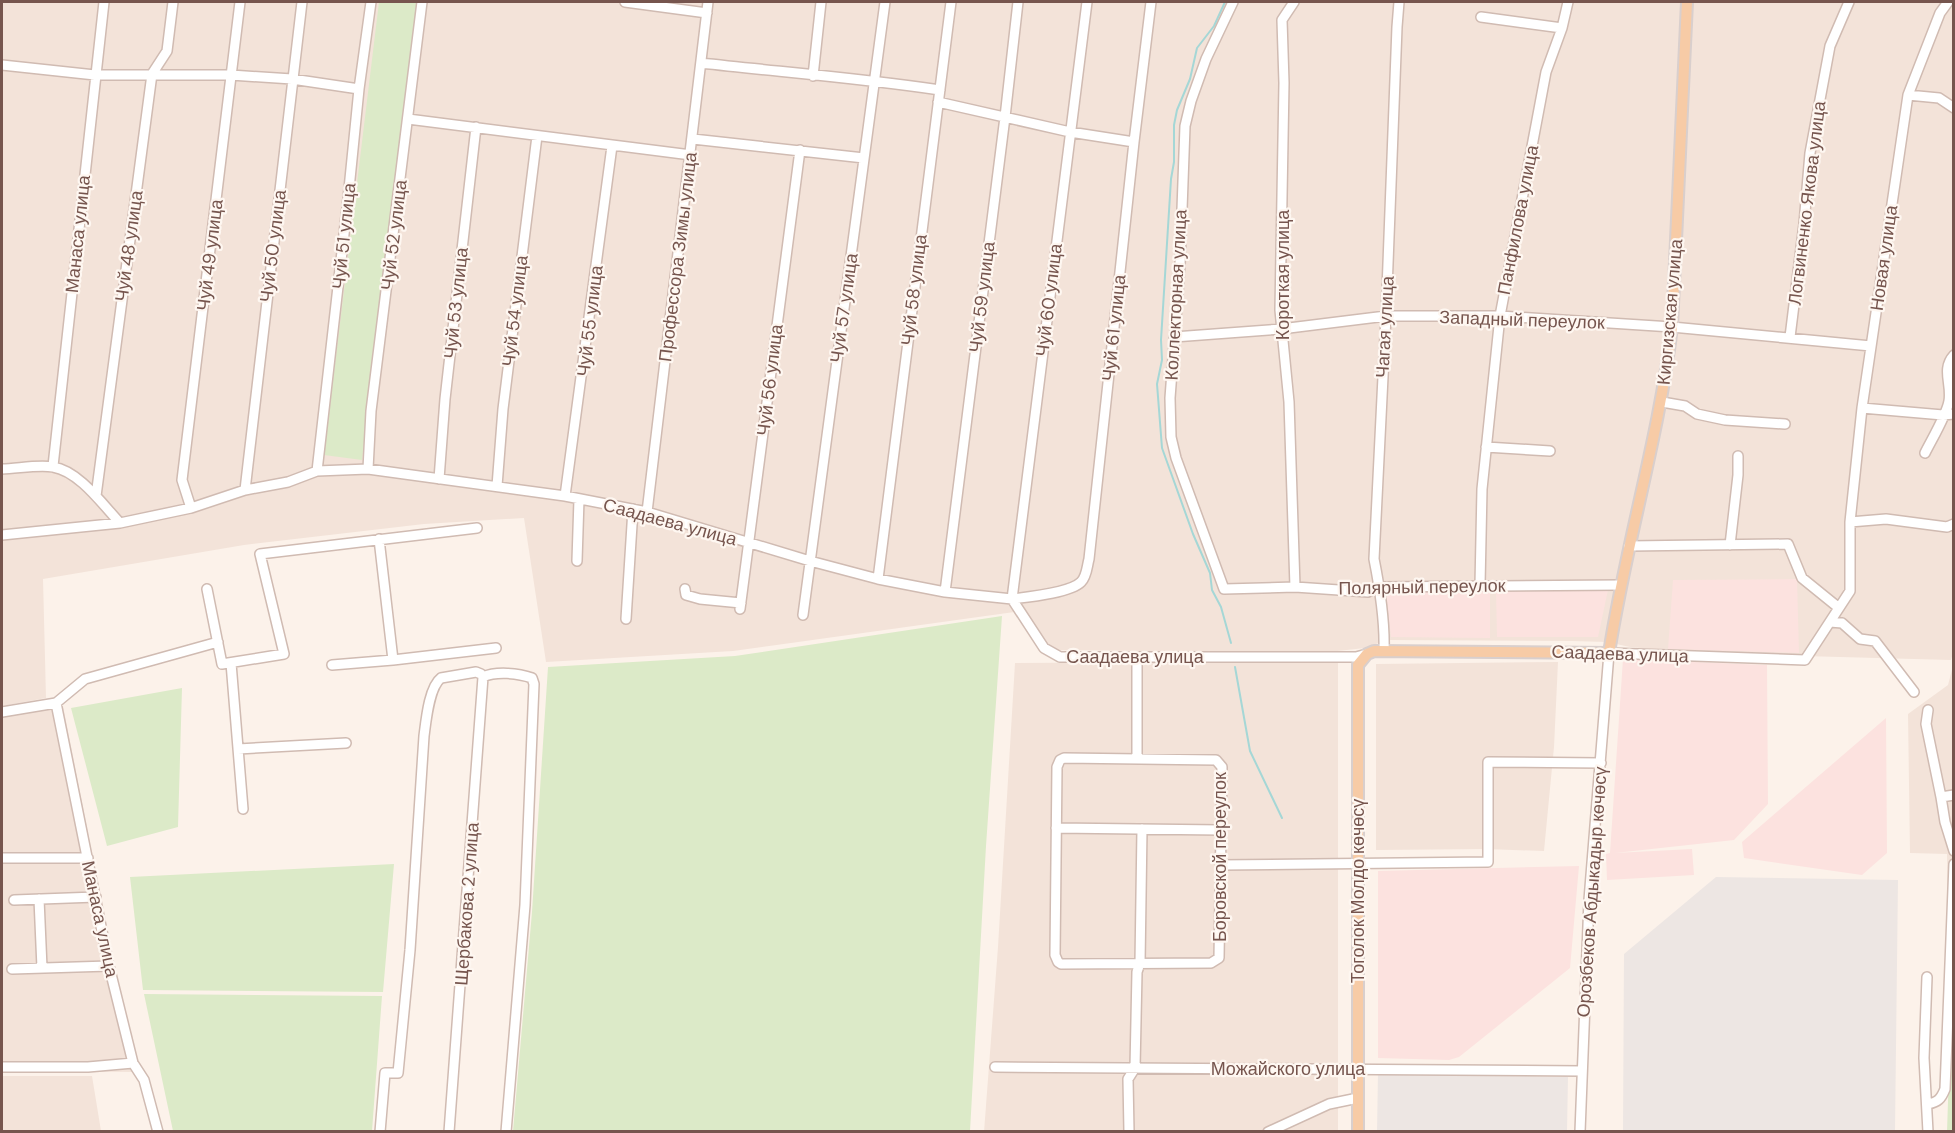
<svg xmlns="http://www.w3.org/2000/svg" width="1955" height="1133" font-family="'DM Sans',sans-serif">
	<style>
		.residential { fill: #f3e3d9 }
		.commercial { fill: #fce2df }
		.industrial { fill: #ede6e3 }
		.green { fill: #dceac8 }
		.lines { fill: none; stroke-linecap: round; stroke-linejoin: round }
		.stream { stroke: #a5d7d6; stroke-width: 2 }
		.minor-casing { stroke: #d0bbb2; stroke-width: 12 }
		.major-casing { stroke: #d9cfcd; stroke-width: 14 }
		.minor { stroke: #fff; stroke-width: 9 }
		.major { stroke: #f7cba6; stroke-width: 10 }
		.labels { text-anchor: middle; stroke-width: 4.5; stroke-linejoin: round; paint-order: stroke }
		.street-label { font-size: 18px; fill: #76554e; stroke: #fef7f1 }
	</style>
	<rect width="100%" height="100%" fill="#fcf2ea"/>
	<path class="residential" d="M2,2H1953L1954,650L1951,660L1803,656L1663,650L1630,647L1607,642L1572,641L1387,640L1365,648L1319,653L1050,650L1022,611L733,651L546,662L524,518L424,524L244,545L43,579L46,698L2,706Z
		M1338,661V1131L984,1132L998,947L1015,663Z
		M1558,662L1554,747L1544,851L1486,849L1376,850V664Z
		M1953,666V1037H1949L1947,854L1910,853L1908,714L1948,685Z
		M63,706L135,1072L2,1071V717Z
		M2,1076H92L101,1131H2Z"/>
	<path class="commercial" d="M1797,579L1799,653L1668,649L1673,580Z
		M1608,590L1598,637H1497L1496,591Z
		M1490,591V638L1391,637L1386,592Z
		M1623,659L1767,665L1768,804L1734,840L1615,853L1692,849L1694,875L1607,880L1606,854L1610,853Z
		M1886,718L1887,853L1862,875L1744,858L1742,842Z
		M1579,866L1570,968L1459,1057L1449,1060L1378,1058V871Z"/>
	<path class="industrial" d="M1716,877L1898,880L1895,1131H1623L1624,954Z
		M1378,1073L1568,1077L1567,1131L1377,1132Z"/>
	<path class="green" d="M379,2H417L362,460L324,455Z
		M1002,616L986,846L970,1131H513L532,912L548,667L735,656Z
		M182,688L178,827L107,846L71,708Z
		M394,864L383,992L143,990L130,877Z
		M144,994L382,996L372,1131H173Z
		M1950,1039H1953V1131L1947,1132Z"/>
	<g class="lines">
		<path class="stream" d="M1225,2L1214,26L1197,48L1190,79L1177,110L1174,125V162L1171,179L1161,340L1162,360L1157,384L1162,448L1193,534L1210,573L1212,590L1221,607L1231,643
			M1235,667L1250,751L1282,818"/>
		<g class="minor-casing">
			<path id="minor" d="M625,2L707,13
				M1087,2L1012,599C1028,597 1070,593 1081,582C1087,576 1087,566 1089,559L1134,142L1151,2
				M1233,2L1206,59L1191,101L1185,126L1180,265L1170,398L1171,437L1176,458L1224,589L1295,587L1368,592L1379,587L1621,585
				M1294,2L1282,20L1284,83L1280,310L1289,402L1295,587
				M1481,17L1562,28
				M701,63C781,72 860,78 940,90
				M2,65L95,75H231L292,79L359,89
				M813,76L821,2
				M1908,95L1939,98L1954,108
				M938,102L1070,132L1134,142
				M408,119L691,155
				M693,139L864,158
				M1174,337L1281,329L1386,316H1500L1672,327L1871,346
				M1790,337L1804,224L1810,153L1830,46L1849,2
				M1662,402L1685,406L1697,414L1725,420L1785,424
				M1862,408L1943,415L1954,414
				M1486,447L1550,451
				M1925,453C1932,439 1947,414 1949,401C1952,384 1941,369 1954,355
				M53,466L104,2
				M2,469C16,469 39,464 53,467C79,471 103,505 120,523
				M368,469L371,411L422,2
				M317,471L348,199L359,89L371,2
				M439,479L445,399L476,127
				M497,486L503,409L537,136
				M245,490L302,2
				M96,496L152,74L167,51L173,2
				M565,496L612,146
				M191,508L182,480L240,2
				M647,512L708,2
				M1850,522L1886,519L1947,527L1954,524
				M2,535L120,523L191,508L245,490L288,482L317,471L368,469L565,496L647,512L810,561L878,579L945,592L1012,599L1044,648L1060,657H1356L1367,654
				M379,539L393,660
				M1730,545L1738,475V456
				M1629,546L1788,544L1802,578L1839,608
				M577,561L579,499
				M878,579L951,2
				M1480,585L1482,489L1500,316L1546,72L1562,28L1568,2
				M207,589L222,664L284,654L260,554L477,528
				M685,589L686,595L700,599L741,603
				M945,592L1005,117L1018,2
				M740,609L800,150
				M803,615L885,2
				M626,619L633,509
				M1830,622L1842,623L1860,639L1875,641L1914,692
				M1384,651C1385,620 1380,589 1374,559L1386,316L1397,27L1399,2
				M1137,657V759
				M231,663L243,809
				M332,665L393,660L496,648
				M483,677C496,671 518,673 532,678L534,684L525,905L506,1132
				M56,703L109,966L133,1063L144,1080L158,1132
				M1928,710L1926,724L1941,797
				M2,712L56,703L85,679L218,642
				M238,749L346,743
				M1064,758L1216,760L1222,767L1219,958L1211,963L1061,964L1058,962L1055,955L1057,767L1060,760Z
				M1954,795L1941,797L1945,822L1954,851
				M1056,828L1221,830
				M2,858H88
				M1221,865L1488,862V762L1601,763
				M39,899L42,968
				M14,900L96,897
				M12,969L109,966
				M1927,977L1924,1058L1928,1132
				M2,1067H88L133,1063
				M995,1067L1582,1071
				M1928,1104C1938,1102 1941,1099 1945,1089L1954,864
				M380,1132L385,1073H398L410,950L424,736C426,721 429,687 441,678L476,672L481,674L483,677
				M449,1132L483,677
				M1129,1132L1128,1079L1135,1068L1137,972L1140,963L1142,829
				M1268,1132L1329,1104L1358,1098
				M1580,1132L1589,900L1609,653L1805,660L1850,591V522L1862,408L1908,95L1940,13L1948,2"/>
		</g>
		<g class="major-casing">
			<path id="major" d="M1358,1132V665L1367,654L1374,651L1609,653C1626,543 1659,437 1672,327L1687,2"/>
		</g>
		<use href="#minor" class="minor"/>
		<use href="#major" class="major"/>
	</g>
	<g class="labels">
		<g class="street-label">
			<text transform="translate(1807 203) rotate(-83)" y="6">Логвиненко Якова улица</text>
			<text transform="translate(1518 220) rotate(-79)" y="6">Панфилова улица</text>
			<text transform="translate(78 234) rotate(-84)" y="6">Манаса улица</text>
			<text transform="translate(394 235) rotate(-83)" y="6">Чуй 52 улица</text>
			<text transform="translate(344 236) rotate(-84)" y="6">Чуй 51 улица</text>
			<text transform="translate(129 246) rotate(-82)" y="6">Чуй 48 улица</text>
			<text transform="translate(273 246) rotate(-83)" y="6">Чуй 50 улица</text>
			<text transform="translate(210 255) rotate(-83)" y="6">Чуй 49 улица</text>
			<text transform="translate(678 257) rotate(-83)" y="6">Профессора Зимы улица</text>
			<text transform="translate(1884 258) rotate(-82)" y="6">Новая улица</text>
			<text transform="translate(1283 275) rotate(-90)" y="6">Короткая улица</text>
			<text transform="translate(914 290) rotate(-83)" y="6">Чуй 58 улица</text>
			<text transform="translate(1176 295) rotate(-87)" y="6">Коллекторная улица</text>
			<text transform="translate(982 297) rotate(-83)" y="6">Чуй 59 улица</text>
			<text transform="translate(1049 300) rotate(-83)" y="6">Чуй 60 улица</text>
			<text transform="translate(456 303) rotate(-84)" y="6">Чуй 53 улица</text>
			<text transform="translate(844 308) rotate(-82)" y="6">Чуй 57 улица</text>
			<text transform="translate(515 311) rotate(-83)" y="6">Чуй 54 улица</text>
			<text transform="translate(1670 312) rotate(-85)" y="6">Киргизская улица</text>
			<text transform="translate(1522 320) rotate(2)" y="6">Западный переулок</text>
			<text transform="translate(590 321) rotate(-83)" y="6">Чуй 55 улица</text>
			<text transform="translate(1385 327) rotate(-87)" y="6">Чагая улица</text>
			<text transform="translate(1114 328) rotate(-84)" y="6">Чуй 61 улица</text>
			<text transform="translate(770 380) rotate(-83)" y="6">Чуй 56 улица</text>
			<text transform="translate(670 522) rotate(15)" y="6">Саадаева улица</text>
			<text transform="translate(1422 587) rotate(-1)" y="6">Полярный переулок</text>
			<text transform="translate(1620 654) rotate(2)" y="6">Саадаева улица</text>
			<text x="1135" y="663">Саадаева улица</text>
			<text transform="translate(1220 857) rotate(-90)" y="6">Боровской переулок</text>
			<text transform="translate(1358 891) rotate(-90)" y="6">Тоголок Молдо көчөсү</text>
			<text transform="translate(1592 892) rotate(-86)" y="6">Орозбеков Абдыкадыр көчөсү</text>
			<text transform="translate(467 904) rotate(-86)" y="6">Щербакова 2 улица</text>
			<text transform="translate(100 919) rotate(78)" y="6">Манаса улица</text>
			<text x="1288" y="1075">Можайского улица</text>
		</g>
	</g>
	<rect width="1955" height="1133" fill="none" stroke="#76554e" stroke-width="6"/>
</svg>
